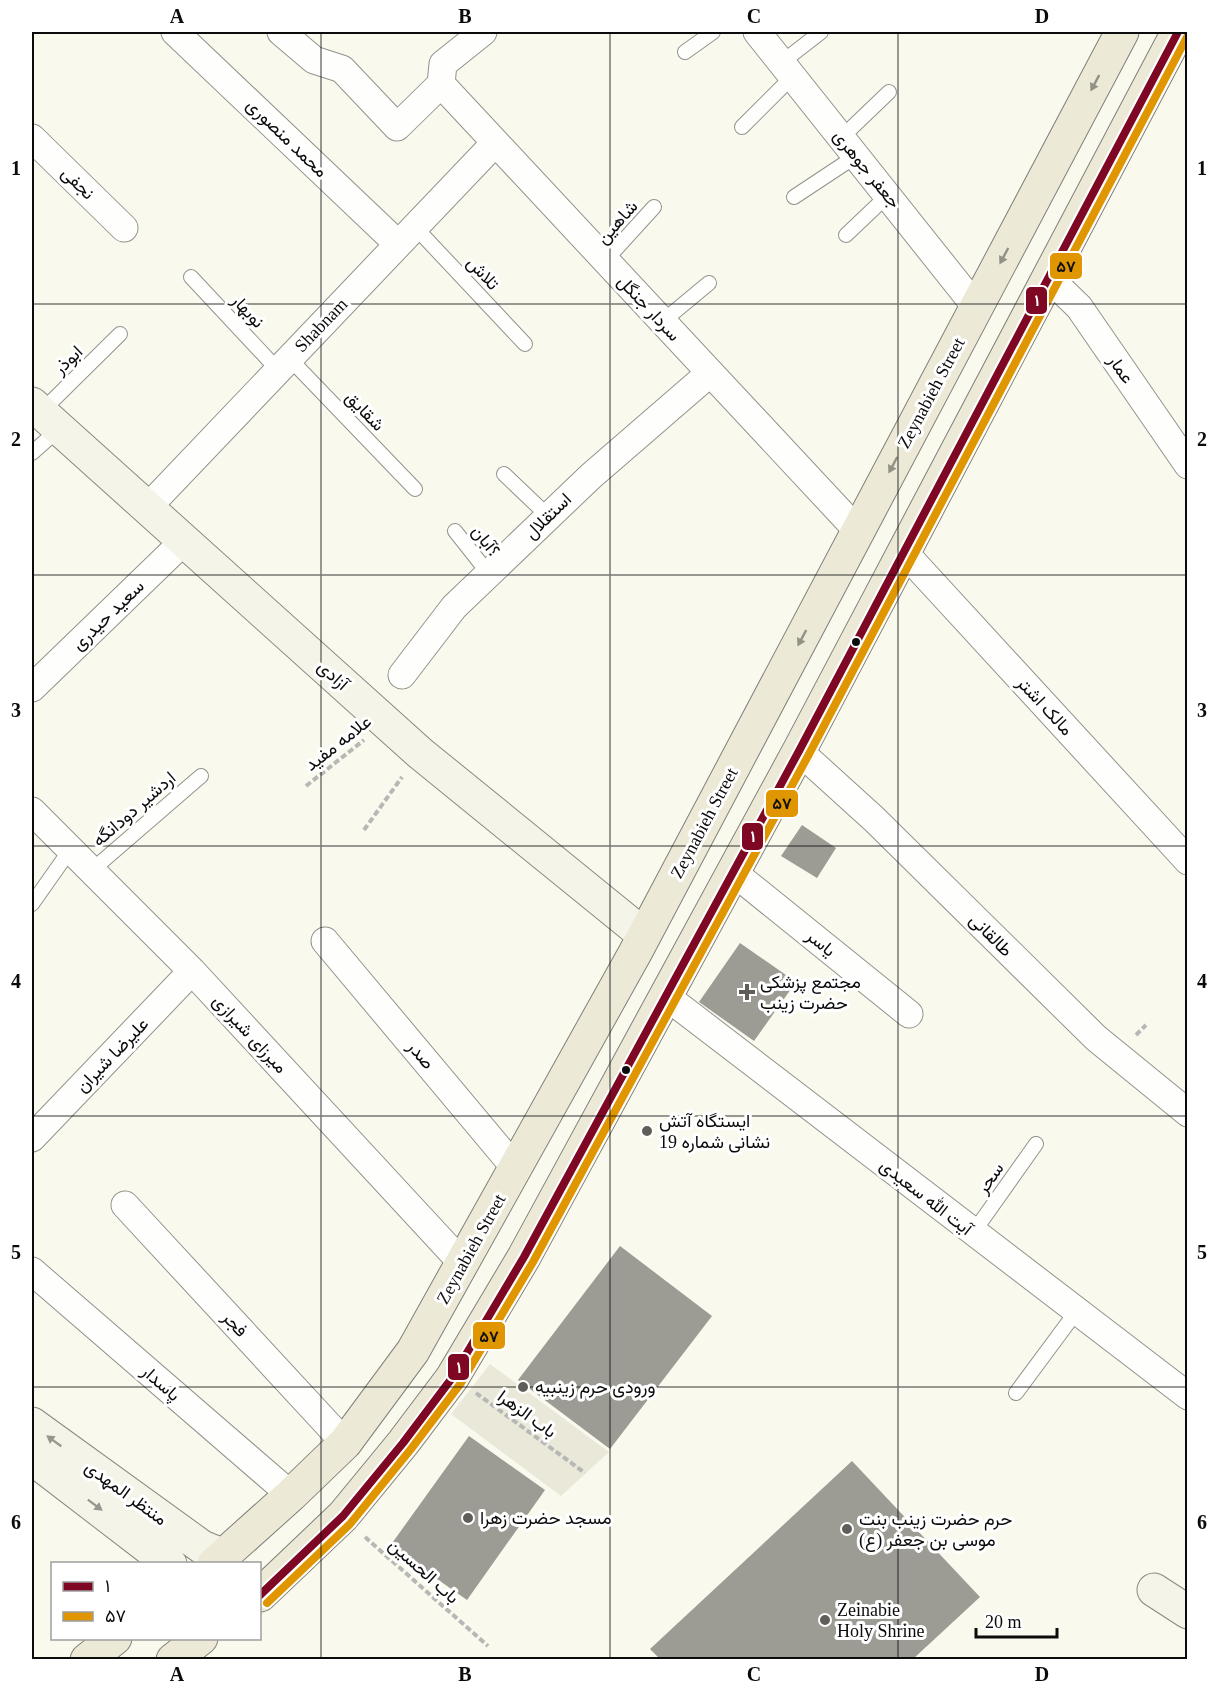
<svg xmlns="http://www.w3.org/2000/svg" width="1219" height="1691" font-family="'Times New Roman',Vazirmatn,serif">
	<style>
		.plaza { fill: #eae9d9 }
		.building { fill: #9c9b94 }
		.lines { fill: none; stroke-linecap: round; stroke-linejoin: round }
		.lane-casing { stroke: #93928d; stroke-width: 16 }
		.street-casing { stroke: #93928d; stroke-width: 29 }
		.secondary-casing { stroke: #898984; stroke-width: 35 }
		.primary-casing { stroke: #807f7a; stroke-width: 35 }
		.path { stroke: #b7b7b5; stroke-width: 4; stroke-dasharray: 6 3; stroke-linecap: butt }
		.lane { stroke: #fefefc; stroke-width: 14 }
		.street { stroke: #fefefc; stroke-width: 27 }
		.secondary { stroke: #f4f4e8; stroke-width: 33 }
		.primary { stroke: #ecead6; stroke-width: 33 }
		.bus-1-casing { stroke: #fff; stroke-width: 12 }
		.bus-2-casing { stroke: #fff; stroke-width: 12 }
		.bus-1 { stroke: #7e0724; stroke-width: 8 }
		.bus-2 { stroke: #df9601; stroke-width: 8 }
		.oneway { fill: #929185 }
		.oneway2 { fill: #979790 }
		.grid { fill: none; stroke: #0b0b0b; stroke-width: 1.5; stroke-opacity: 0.55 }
		.bus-dot { fill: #0b0b0b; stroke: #fff; stroke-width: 2 }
		.poi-dot { fill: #5f5e5a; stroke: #fff; stroke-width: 2 }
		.labels { text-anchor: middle; stroke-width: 6; stroke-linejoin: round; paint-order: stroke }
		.street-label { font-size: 18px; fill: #0b0b0b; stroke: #fff }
		.poi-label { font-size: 18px; fill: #0b0b0b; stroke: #fff; text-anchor: start }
		.line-badge { stroke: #fff; stroke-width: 2 }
		.badge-label { font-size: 16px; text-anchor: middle; font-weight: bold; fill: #fff }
		.pale-badge-label { font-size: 16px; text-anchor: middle; font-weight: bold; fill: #111 }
		.neatline { fill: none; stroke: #0b0b0b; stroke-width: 2 }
		.grid-label { font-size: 20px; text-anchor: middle; font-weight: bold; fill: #0b0b0b }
	</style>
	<rect width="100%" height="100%" fill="#faf9ee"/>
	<path class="plaza" d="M490,1364L609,1452L561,1496L451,1414Z"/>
	<path class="building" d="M802,825L836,848L817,878L781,856Z
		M740,943L796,982L754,1041L699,1002Z
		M620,1246L712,1316L610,1449L518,1380Z
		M469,1436L545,1490L467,1600L390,1546Z
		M852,1461L980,1597L913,1659H660L650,1649Z"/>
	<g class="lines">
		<g class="lane-casing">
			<path id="lane" d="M685,52L713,32
				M781,63L821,32
				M742,127L793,76
				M841,138L889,92
				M794,197L856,156
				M415,227L525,344
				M846,235L887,196
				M605,261L654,207
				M191,277L278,370
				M662,322L709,283
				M289,358L415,489
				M41,412L120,334
				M32,453L59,429
				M504,474L548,516
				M455,531L489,574
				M91,871L201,776
				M32,904L70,850
				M973,1233L1036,1144
				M1016,1393L1076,1312"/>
		</g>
		<g class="street-casing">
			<path id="street" d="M175,32L398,244
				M281,32L314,60L342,69L397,127L441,84L443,64L483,32
				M757,32L976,307
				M441,84L858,531
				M32,138L124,228
				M1048,277L1079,307L1188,465
				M147,508L495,143
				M903,551L1188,861
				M402,675L454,607L591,476L710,373
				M32,688L184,541
				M799,751L874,819L1096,1038L1188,1113
				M32,811L192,971L463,1264
				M733,872L909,1014
				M325,941L516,1169
				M667,997L1188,1396
				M32,1138L192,971
				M125,1205L345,1443
				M32,1271L291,1495"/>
		</g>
		<g class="secondary-casing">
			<path id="secondary" d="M32,404L420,753L644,935
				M32,1424L202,1547L224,1556
				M32,1458L170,1564
				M1154,1590L1188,1612"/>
		</g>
		<g class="primary-casing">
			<path id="primary" d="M214,1564L291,1495L345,1443L413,1351L635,953L1122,32
				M260,1595L343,1516L403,1443L452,1378L524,1257L799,751L1178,32
				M87,1660L115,1638
				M173,1660L201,1638"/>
		</g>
		<path class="path" d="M306,786L364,740
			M364,830L402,777
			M1136,1035L1146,1025
			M476,1393L585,1473
			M365,1537L488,1646"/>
		<use href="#lane" class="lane"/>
		<use href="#street" class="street"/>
		<use href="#secondary" class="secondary"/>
		<use href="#primary" class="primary"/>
		<g class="bus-1-casing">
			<path id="bus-1" d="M260,1595L343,1516L403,1443L452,1378L524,1257L799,751L1178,32"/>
		</g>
		<g class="bus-2-casing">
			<path id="bus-2" d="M267,1603L350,1524L411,1449L461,1383L533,1262L808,756L1187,37"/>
		</g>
		<use href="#bus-1" class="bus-1"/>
		<use href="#bus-2" class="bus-2"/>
	</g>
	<defs><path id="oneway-solid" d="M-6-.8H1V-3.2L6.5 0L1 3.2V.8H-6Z" transform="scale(1.5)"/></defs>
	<g class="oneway">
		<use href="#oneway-solid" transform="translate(1095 83) rotate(118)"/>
		<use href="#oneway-solid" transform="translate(1004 256) rotate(118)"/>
		<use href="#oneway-solid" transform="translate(893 465) rotate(118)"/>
		<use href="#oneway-solid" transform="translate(802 638) rotate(118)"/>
	</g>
	<g class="oneway2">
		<use href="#oneway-solid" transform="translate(54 1441) rotate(-144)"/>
		<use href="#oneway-solid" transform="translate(95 1505) rotate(37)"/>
	</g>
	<path class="grid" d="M321,32V1660M610,32V1660M898,32V1660M32,304H1188M32,575H1188M32,846H1188M32,1116H1188M32,1387H1188"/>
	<g class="bus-dot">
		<circle cx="856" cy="642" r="5"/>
		<circle cx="626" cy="1070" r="5"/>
	</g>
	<g class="poi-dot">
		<path d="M744 983h6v6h6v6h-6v6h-6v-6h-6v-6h6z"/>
		<circle cx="647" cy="1131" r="6"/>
		<circle cx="523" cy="1387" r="6"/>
		<circle cx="468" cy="1518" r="6"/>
		<circle cx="847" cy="1529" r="6"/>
		<circle cx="825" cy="1620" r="6"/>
	</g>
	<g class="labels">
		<g class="street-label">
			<text transform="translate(287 138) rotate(44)" y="6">محمد منصوری</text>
			<text transform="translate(867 169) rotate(51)" y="6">جعفر جوهری</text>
			<text transform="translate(78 183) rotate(44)" y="6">نجفی</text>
			<text transform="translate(617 222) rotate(-48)" y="6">شاهین</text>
			<text transform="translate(483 273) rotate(47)" y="6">تلاش</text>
			<text transform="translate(649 308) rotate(47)" y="6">سردار جنگل</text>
			<text transform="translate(248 311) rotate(47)" y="6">نوبهار</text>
			<text transform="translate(321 325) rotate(-46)" y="6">Shabnam</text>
			<text transform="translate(68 360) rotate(-44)" y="6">ابوذر</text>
			<text transform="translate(1121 369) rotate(55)" y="6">عمار</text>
			<text transform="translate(931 393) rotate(-62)" y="6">Zeynabieh Street</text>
			<text transform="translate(365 411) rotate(46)" y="6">شقایق</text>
			<text transform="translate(548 516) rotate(-44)" y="6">استقلال</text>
			<text transform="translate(486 541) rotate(52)" y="6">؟آبان</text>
			<text transform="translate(108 615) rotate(-44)" y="6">سعید حیدری</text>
			<text transform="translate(333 675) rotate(42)" y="6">آزادی</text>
			<text transform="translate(1045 706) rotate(47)" y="6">مالک اشتر</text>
			<text transform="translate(338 743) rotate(-38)" y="6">علامه مفید</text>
			<text transform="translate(134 809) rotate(-41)" y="6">اردشیر دودانگه</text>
			<text transform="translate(704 823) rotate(-62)" y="6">Zeynabieh Street</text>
			<text transform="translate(991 935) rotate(45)" y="6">طالقانی</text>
			<text transform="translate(821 943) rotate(39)" y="6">یاسر</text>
			<text transform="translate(250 1034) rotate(47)" y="6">میرزای شیرازی</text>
			<text transform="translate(112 1055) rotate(-46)" y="6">علیرضا شیران</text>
			<text transform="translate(421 1055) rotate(50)" y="6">صدر</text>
			<text transform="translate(990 1178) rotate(-55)" y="6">سحر</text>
			<text transform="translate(926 1197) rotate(38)" y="6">آیت الله سعیدی</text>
			<text transform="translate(471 1249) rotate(-61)" y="6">Zeynabieh Street</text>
			<text transform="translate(235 1324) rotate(47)" y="6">فجر</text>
			<text transform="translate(161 1383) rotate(41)" y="6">پاسدار</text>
			<text transform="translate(527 1414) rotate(36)" y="6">باب الزهرا</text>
			<text transform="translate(126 1493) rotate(36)" y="6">منتظر المهدی</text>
			<text transform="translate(424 1571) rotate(42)" y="6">باب الحسین</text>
		</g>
		<g class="poi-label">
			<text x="760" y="988">مجتمع پزشکی<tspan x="760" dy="21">حضرت زینب</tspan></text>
			<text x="659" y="1127">ایستگاه آتش<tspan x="659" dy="21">نشانی شماره 19</tspan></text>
			<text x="535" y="1393">ورودی حرم زینبیه</text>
			<text x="480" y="1524">مسجد حضرت زهرا</text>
			<text x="859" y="1525">حرم حضرت زینب بنت<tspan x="859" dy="21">موسی بن جعفر (ع)</tspan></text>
			<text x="837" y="1616">Zeinabie<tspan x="837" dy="21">Holy Shrine</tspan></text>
		</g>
	</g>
	<g class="line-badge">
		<rect x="1049" y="252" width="34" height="28" rx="6" fill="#df9601"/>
		<rect x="1025" y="286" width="23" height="29" rx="6" fill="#7e0724"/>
		<rect x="765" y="789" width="34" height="29" rx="6" fill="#df9601"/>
		<rect x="741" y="822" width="23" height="29" rx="6" fill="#7e0724"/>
		<rect x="472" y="1321" width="34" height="29" rx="6" fill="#df9601"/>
		<rect x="447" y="1353" width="23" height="28" rx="6" fill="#7e0724"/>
	</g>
	<g class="badge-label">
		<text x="1037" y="306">۱</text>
		<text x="753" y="842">۱</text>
		<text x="459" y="1373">۱</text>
	</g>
	<g class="pale-badge-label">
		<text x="1066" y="272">۵۷</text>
		<text x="782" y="809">۵۷</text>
		<text x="489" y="1342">۵۷</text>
	</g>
	<rect width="1219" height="1691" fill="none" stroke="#ffffff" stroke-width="66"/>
	<rect x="51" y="1562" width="210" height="78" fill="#ffffff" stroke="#9d9d9d" stroke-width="1.5"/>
	<rect x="63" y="1582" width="30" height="9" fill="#7e0724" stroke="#9d9d9d" stroke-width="1.5"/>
	<text x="105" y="1592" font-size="18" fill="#0b0b0b">۱</text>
	<rect x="63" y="1612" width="30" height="9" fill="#df9601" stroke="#9d9d9d" stroke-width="1.5"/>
	<text x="105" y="1622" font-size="18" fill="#0b0b0b">۵۷</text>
	<path d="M976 1628v9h81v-9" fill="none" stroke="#0b0b0b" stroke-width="3"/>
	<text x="985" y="1628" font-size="18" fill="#0b0b0b" stroke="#ffffff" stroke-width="4.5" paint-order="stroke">20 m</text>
	<rect x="33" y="33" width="1153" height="1625" class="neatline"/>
	<g class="grid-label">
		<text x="177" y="23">A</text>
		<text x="465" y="23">B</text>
		<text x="754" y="23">C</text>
		<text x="1042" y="23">D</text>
		<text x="16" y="175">1</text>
		<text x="1202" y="175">1</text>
		<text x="16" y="446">2</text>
		<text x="1202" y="446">2</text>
		<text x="16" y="717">3</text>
		<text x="1202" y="717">3</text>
		<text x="16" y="988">4</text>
		<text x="1202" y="988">4</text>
		<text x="16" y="1259">5</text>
		<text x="1202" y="1259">5</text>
		<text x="16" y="1529">6</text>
		<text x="1202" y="1529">6</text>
		<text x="177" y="1681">A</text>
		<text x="465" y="1681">B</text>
		<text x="754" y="1681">C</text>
		<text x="1042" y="1681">D</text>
	</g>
</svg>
